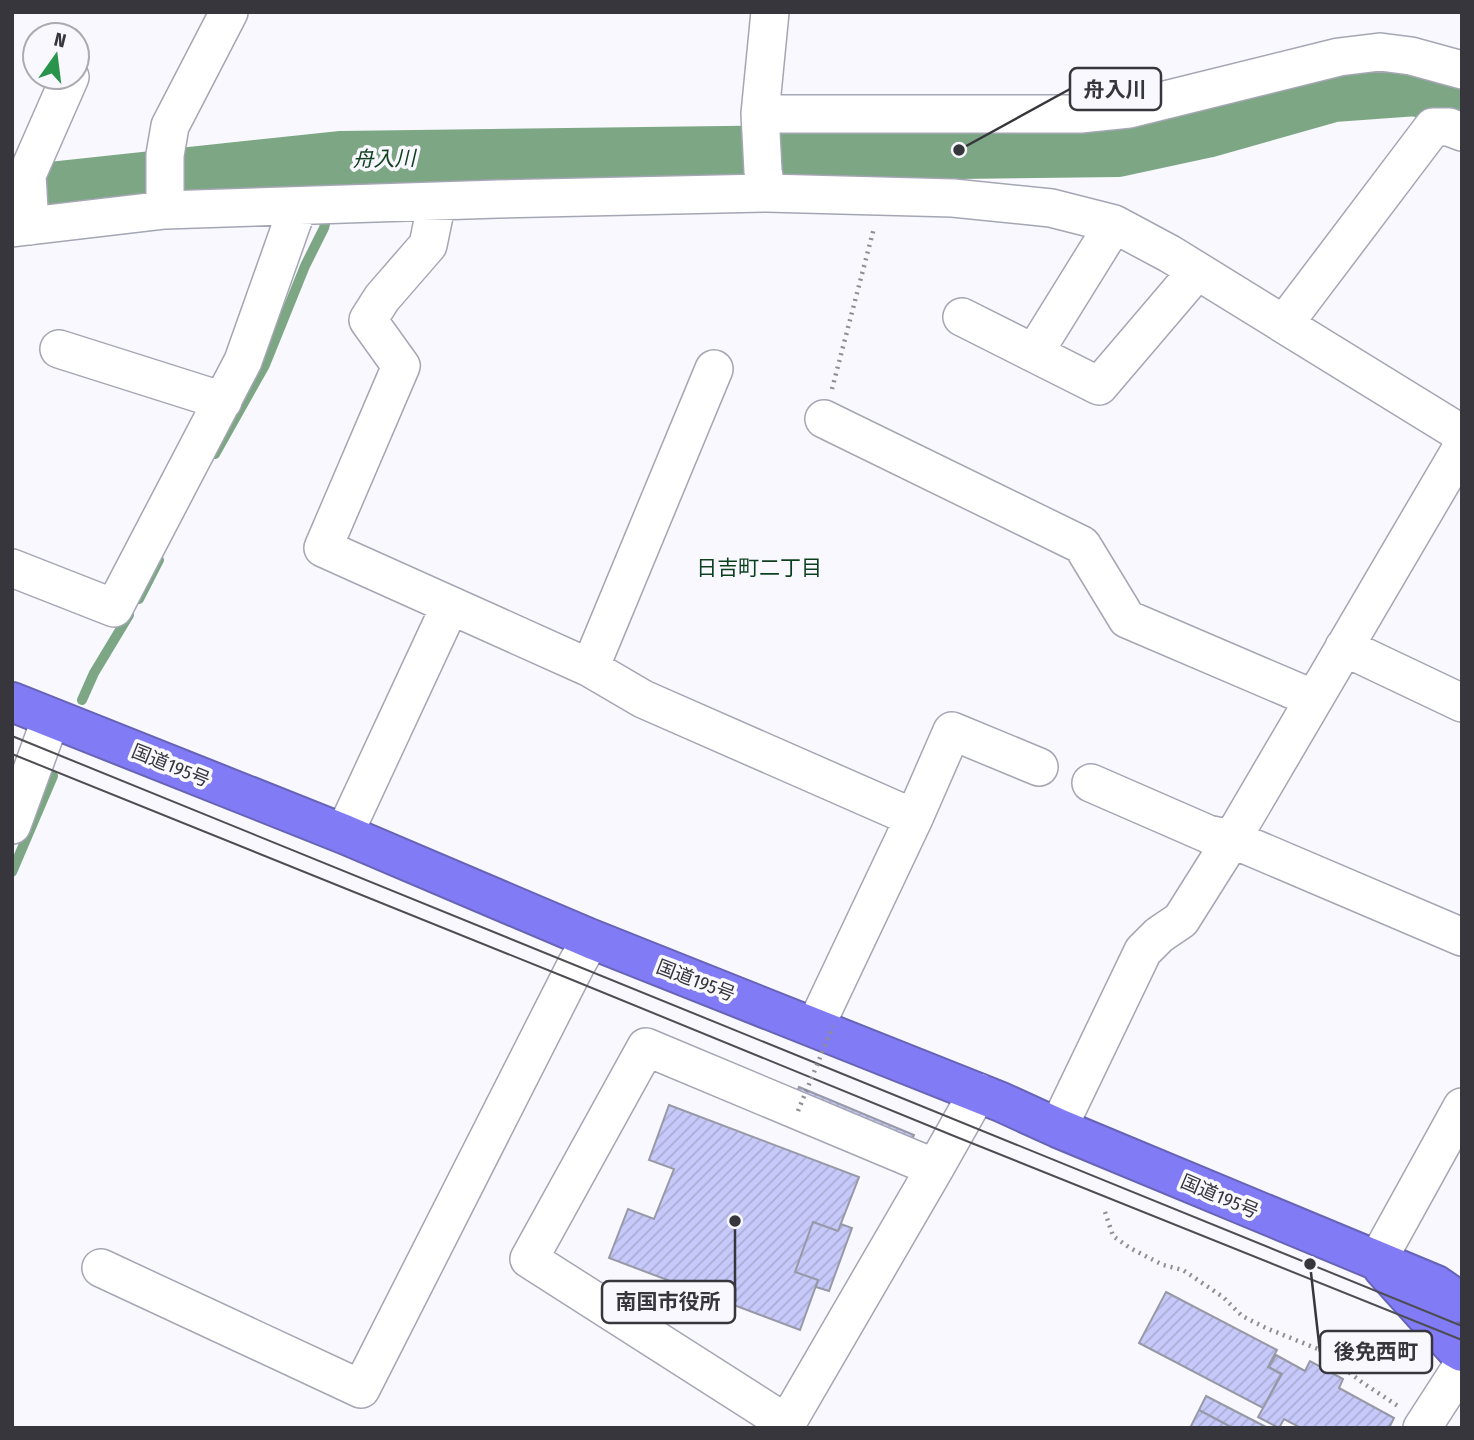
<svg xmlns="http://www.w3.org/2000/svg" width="1474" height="1440" font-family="'Fira Sans Condensed','Noto Sans JP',sans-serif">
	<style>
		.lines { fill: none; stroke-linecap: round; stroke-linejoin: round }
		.stream { stroke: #7ca684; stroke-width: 10 }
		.river { stroke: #7ca684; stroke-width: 56 }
		.building { fill: url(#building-hatch); stroke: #9899a6; stroke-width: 2 }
		.minor-casing { stroke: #a5a6b4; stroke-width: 40 }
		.highway-casing { stroke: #6763b5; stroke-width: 42 }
		.path { stroke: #8e8e94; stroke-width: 4.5; stroke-dasharray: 2 5; stroke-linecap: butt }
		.minor { stroke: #fff; stroke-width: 37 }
		.highway { stroke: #817bf6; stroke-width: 38 }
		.tram { stroke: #4d4d53; stroke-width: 2 }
		.path-bridge { stroke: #8e8e94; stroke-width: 4.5; stroke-dasharray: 2 5; stroke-linecap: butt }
		.labels { text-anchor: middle; stroke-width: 7; stroke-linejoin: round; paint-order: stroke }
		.street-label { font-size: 19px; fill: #36363c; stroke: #f8f8fe }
		.water-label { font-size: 21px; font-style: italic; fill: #134221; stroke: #f8f8fe }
		.neighbourhood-label { font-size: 21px; fill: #0c3f1d; stroke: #f8f8fe }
		.leader { fill: none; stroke: #36363c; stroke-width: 2.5 }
		.callout-dot { fill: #36363c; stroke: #f8f8fe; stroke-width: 2.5 }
		.callout { fill: #f8f8fe; stroke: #36363c; stroke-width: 2.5 }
		.callout-label { font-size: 21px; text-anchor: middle; font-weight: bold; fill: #36363c }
	</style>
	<defs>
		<pattern id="building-hatch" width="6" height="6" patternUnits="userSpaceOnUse" patternTransform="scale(1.75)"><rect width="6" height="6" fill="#c6c9f9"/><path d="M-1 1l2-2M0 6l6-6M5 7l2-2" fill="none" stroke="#abadd6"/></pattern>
	</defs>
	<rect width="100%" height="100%" fill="#f8f8fe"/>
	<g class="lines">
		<path class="stream" d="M331,196L340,159
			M215,454L265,365L305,266L324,228L328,211
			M139,599L159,560
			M82,700L94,673L129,615
			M12,872L53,776"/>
		<path class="river" d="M12,194L340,159L1118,149L1206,130L1333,94L1416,88L1462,103"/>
	</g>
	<path class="building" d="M799,1087L914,1135L909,1146L794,1098Z
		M669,1105L859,1177L838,1231L813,1222L795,1272L818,1280L800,1330L609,1258L628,1209L654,1219L674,1169L649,1160Z
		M813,1222L838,1231L841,1224L852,1228L829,1291L816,1287L818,1280L795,1272Z
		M1166,1292L1277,1350L1268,1367L1281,1374L1263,1408L1139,1343Z
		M1276,1355L1305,1371L1310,1361L1343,1379L1339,1388L1394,1418L1389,1428H1301L1284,1419L1279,1428L1258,1417L1282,1374L1269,1367Z
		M1206,1396L1268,1428H1233L1199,1410Z
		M1199,1410L1233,1428H1190Z"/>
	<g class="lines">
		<g class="minor-casing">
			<path id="minor" d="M760,114L770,12
				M767,193L763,171L760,114H1080L1129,109L1339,57L1380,52L1411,56L1462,70
				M437,201L428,245L382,298L368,320L401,366L323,548L590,668L714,369
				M165,210V155L170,126L229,12
				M30,226L27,175L70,77
				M12,228L165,210L498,199L767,193L953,198L1051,208L1114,224L1170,254L1462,434
				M962,317L1099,386L1197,271
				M1284,324L1433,127H1449L1462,132
				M59,349L223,401
				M1034,353L1114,224
				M824,419L1082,545L1127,619L1314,699
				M12,568L114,608L243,361L298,206
				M1344,647L1462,703
				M590,668L643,699L914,818
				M1091,783L1208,834L1232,839L1462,937
				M12,825L51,718
				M344,834L450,606
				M815,1027L914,818L952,731L1039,767
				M1058,1128L1143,951L1159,935L1181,920L1232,839L1462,447
				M1377,1261L1462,1107
				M101,1268L361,1389L576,965L591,939
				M786,1423L529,1259L646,1047L935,1168
				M784,1428L935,1168L978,1092
				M1422,1428L1462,1366"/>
		</g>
		<g class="highway-casing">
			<path id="highway" d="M12,702L344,834L591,939L1001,1102L1058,1128L1436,1285L1462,1303
				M1383,1268L1455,1348L1462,1352"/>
		</g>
		<path class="path" d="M832,389L874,228
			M1105,1212L1113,1236L1130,1248L1163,1265L1183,1270L1223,1297L1242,1316L1266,1328L1318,1349L1363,1383L1398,1406"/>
		<use href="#minor" class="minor"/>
		<use href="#highway" class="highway"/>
		<path class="tram" d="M12,736L1462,1326
			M12,754L570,979L954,1136L1462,1340"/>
		<path class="path-bridge" d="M798,1111L833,1026"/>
	</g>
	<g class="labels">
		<g class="street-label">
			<text transform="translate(171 765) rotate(22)" y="7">国道195号</text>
			<text transform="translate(696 980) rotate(21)" y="7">国道195号</text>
			<text transform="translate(1220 1196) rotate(23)" y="7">国道195号</text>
		</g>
		<g class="water-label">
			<text transform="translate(384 159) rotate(-1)" y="7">舟入川</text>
		</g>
		<g class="neighbourhood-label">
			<text x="759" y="575">日吉町二丁目</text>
		</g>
	</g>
	<path class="leader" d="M959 150L1070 89M735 1221L735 1302M1310 1264L1320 1352"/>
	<g class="callout-dot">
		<circle cx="959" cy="150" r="7"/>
		<circle cx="735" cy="1221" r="7"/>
		<circle cx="1310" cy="1264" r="7"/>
	</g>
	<g class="callout">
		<rect x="1070" y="68" width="91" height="42" rx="7"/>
		<rect x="602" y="1281" width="133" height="42" rx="7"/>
		<rect x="1320" y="1331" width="112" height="42" rx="7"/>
	</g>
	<g class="callout-label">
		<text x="1115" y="97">舟入川</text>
		<text x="668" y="1309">南国市役所</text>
		<text x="1376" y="1359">後免西町</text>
	</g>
	<rect width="1474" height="1440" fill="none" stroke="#36363c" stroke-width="28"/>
	<g transform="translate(56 56) rotate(14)"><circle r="33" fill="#f8f8fe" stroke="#aaaab0" stroke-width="2"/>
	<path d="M0-5L12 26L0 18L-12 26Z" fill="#29944c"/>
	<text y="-10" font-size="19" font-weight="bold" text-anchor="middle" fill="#36363c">N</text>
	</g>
</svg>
